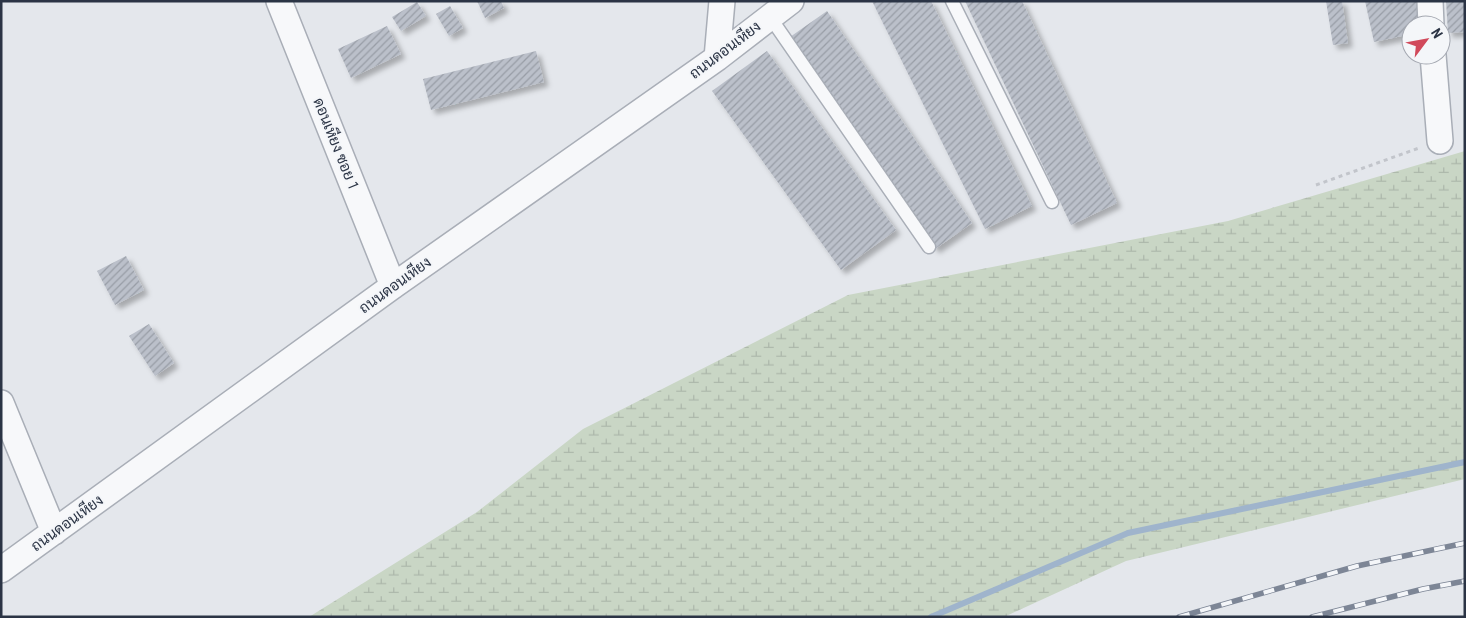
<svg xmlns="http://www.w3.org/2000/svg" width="1466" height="618" font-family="'Roboto Condensed',Sarabun,sans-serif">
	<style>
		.wetland { fill: url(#wetland-marsh) }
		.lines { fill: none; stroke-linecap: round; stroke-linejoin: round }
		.stream { stroke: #9fb4cc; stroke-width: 6 }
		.building { fill: url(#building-hatch); filter: url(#shadow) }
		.service-casing { stroke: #a9aeb7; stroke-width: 15 }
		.minor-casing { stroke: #a9aeb7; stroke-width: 28 }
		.path { stroke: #c2c5cb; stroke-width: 3; stroke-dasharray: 4 4; stroke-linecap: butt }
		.service { stroke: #f7f8fa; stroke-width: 12 }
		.minor { stroke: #f7f8fa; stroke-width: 25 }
		.rail-casing { stroke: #7d8696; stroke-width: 5.5 }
		.rail { stroke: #f4f6f9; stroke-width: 4; stroke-dasharray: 11; stroke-linecap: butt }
		.labels { text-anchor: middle; stroke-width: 4; stroke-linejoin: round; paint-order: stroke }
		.street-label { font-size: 15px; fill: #2b3445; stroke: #f4f6f9 }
	</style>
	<defs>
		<pattern id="wetland-marsh" width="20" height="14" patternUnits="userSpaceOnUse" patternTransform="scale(1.25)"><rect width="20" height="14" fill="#c9d6c5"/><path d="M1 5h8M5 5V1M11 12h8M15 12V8" fill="none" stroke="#adb8ab"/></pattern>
		<pattern id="building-hatch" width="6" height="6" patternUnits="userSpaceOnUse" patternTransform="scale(1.25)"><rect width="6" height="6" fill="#bbc0ca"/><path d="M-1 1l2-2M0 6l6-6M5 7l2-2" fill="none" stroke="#989da6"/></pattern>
		<filter id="shadow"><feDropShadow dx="4.5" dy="4.5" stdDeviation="2.5" flood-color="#0004"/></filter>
	</defs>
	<rect width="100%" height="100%" fill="#e4e7ec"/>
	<path class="wetland" d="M1465,151V479L1126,561L1004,617H309L477,512L583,429L848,295L1228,221Z"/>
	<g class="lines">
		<path class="stream" d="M931,617L1128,533L1465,462"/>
	</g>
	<path class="building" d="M477,1H501L504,8L485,18Z
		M872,1H931L1032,206L985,229Z
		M965,1H1022L1117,203L1071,225Z
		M1326,1H1342L1348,43L1333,45Z
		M1365,1H1416L1421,25H1411V34L1374,42Z
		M1446,1H1465V32L1448,33Z
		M417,2L426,16L401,31L392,17Z
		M450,6L463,28L449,36L436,14Z
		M827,11L972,223L935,249L790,37Z
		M387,26L401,54L351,78L338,49Z
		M536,51L544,82L431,110L423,79Z
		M767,51L896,230L841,270L712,91Z
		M126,256L144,290L115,305L97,271Z
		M149,324L174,363L155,376L129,336Z"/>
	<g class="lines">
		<g class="service-casing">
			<path id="service" d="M952,1L1052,202
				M770,17L929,247"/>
		</g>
		<g class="minor-casing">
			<path id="minor" d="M279,1L393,286
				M1430,1L1431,25
				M1433,55L1440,141
				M717,58L722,1
				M1,403L54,532
				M1,570L393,286L717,58L791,1"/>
		</g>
		<path class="path" d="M1316,185L1419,148"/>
		<use href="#service" class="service"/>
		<use href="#minor" class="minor"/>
		<g class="rail-casing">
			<path id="rail" d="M1179,617L1357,566L1465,543
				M1312,617L1423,589L1465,581"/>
		</g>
		<use href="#rail" class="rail"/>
	</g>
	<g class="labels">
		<g class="street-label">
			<text transform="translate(725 50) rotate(-37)" y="5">ถนนดอนเหียง</text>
			<text transform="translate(336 144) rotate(68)" y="5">ดอนเหียง ซอย 1</text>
			<text transform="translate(395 285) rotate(-36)" y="5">ถนนดอนเหียง</text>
			<text transform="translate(67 523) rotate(-36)" y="5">ถนนดอนเหียง</text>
		</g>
	</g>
	<rect width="1466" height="618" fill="none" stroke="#2b3445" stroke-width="5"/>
	<g transform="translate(1426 40) rotate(58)"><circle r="24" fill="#f4f6f9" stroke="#a4a8b1"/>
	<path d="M0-4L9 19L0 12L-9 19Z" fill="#d1495b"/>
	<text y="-8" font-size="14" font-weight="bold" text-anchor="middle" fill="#2b3445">N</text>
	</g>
</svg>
